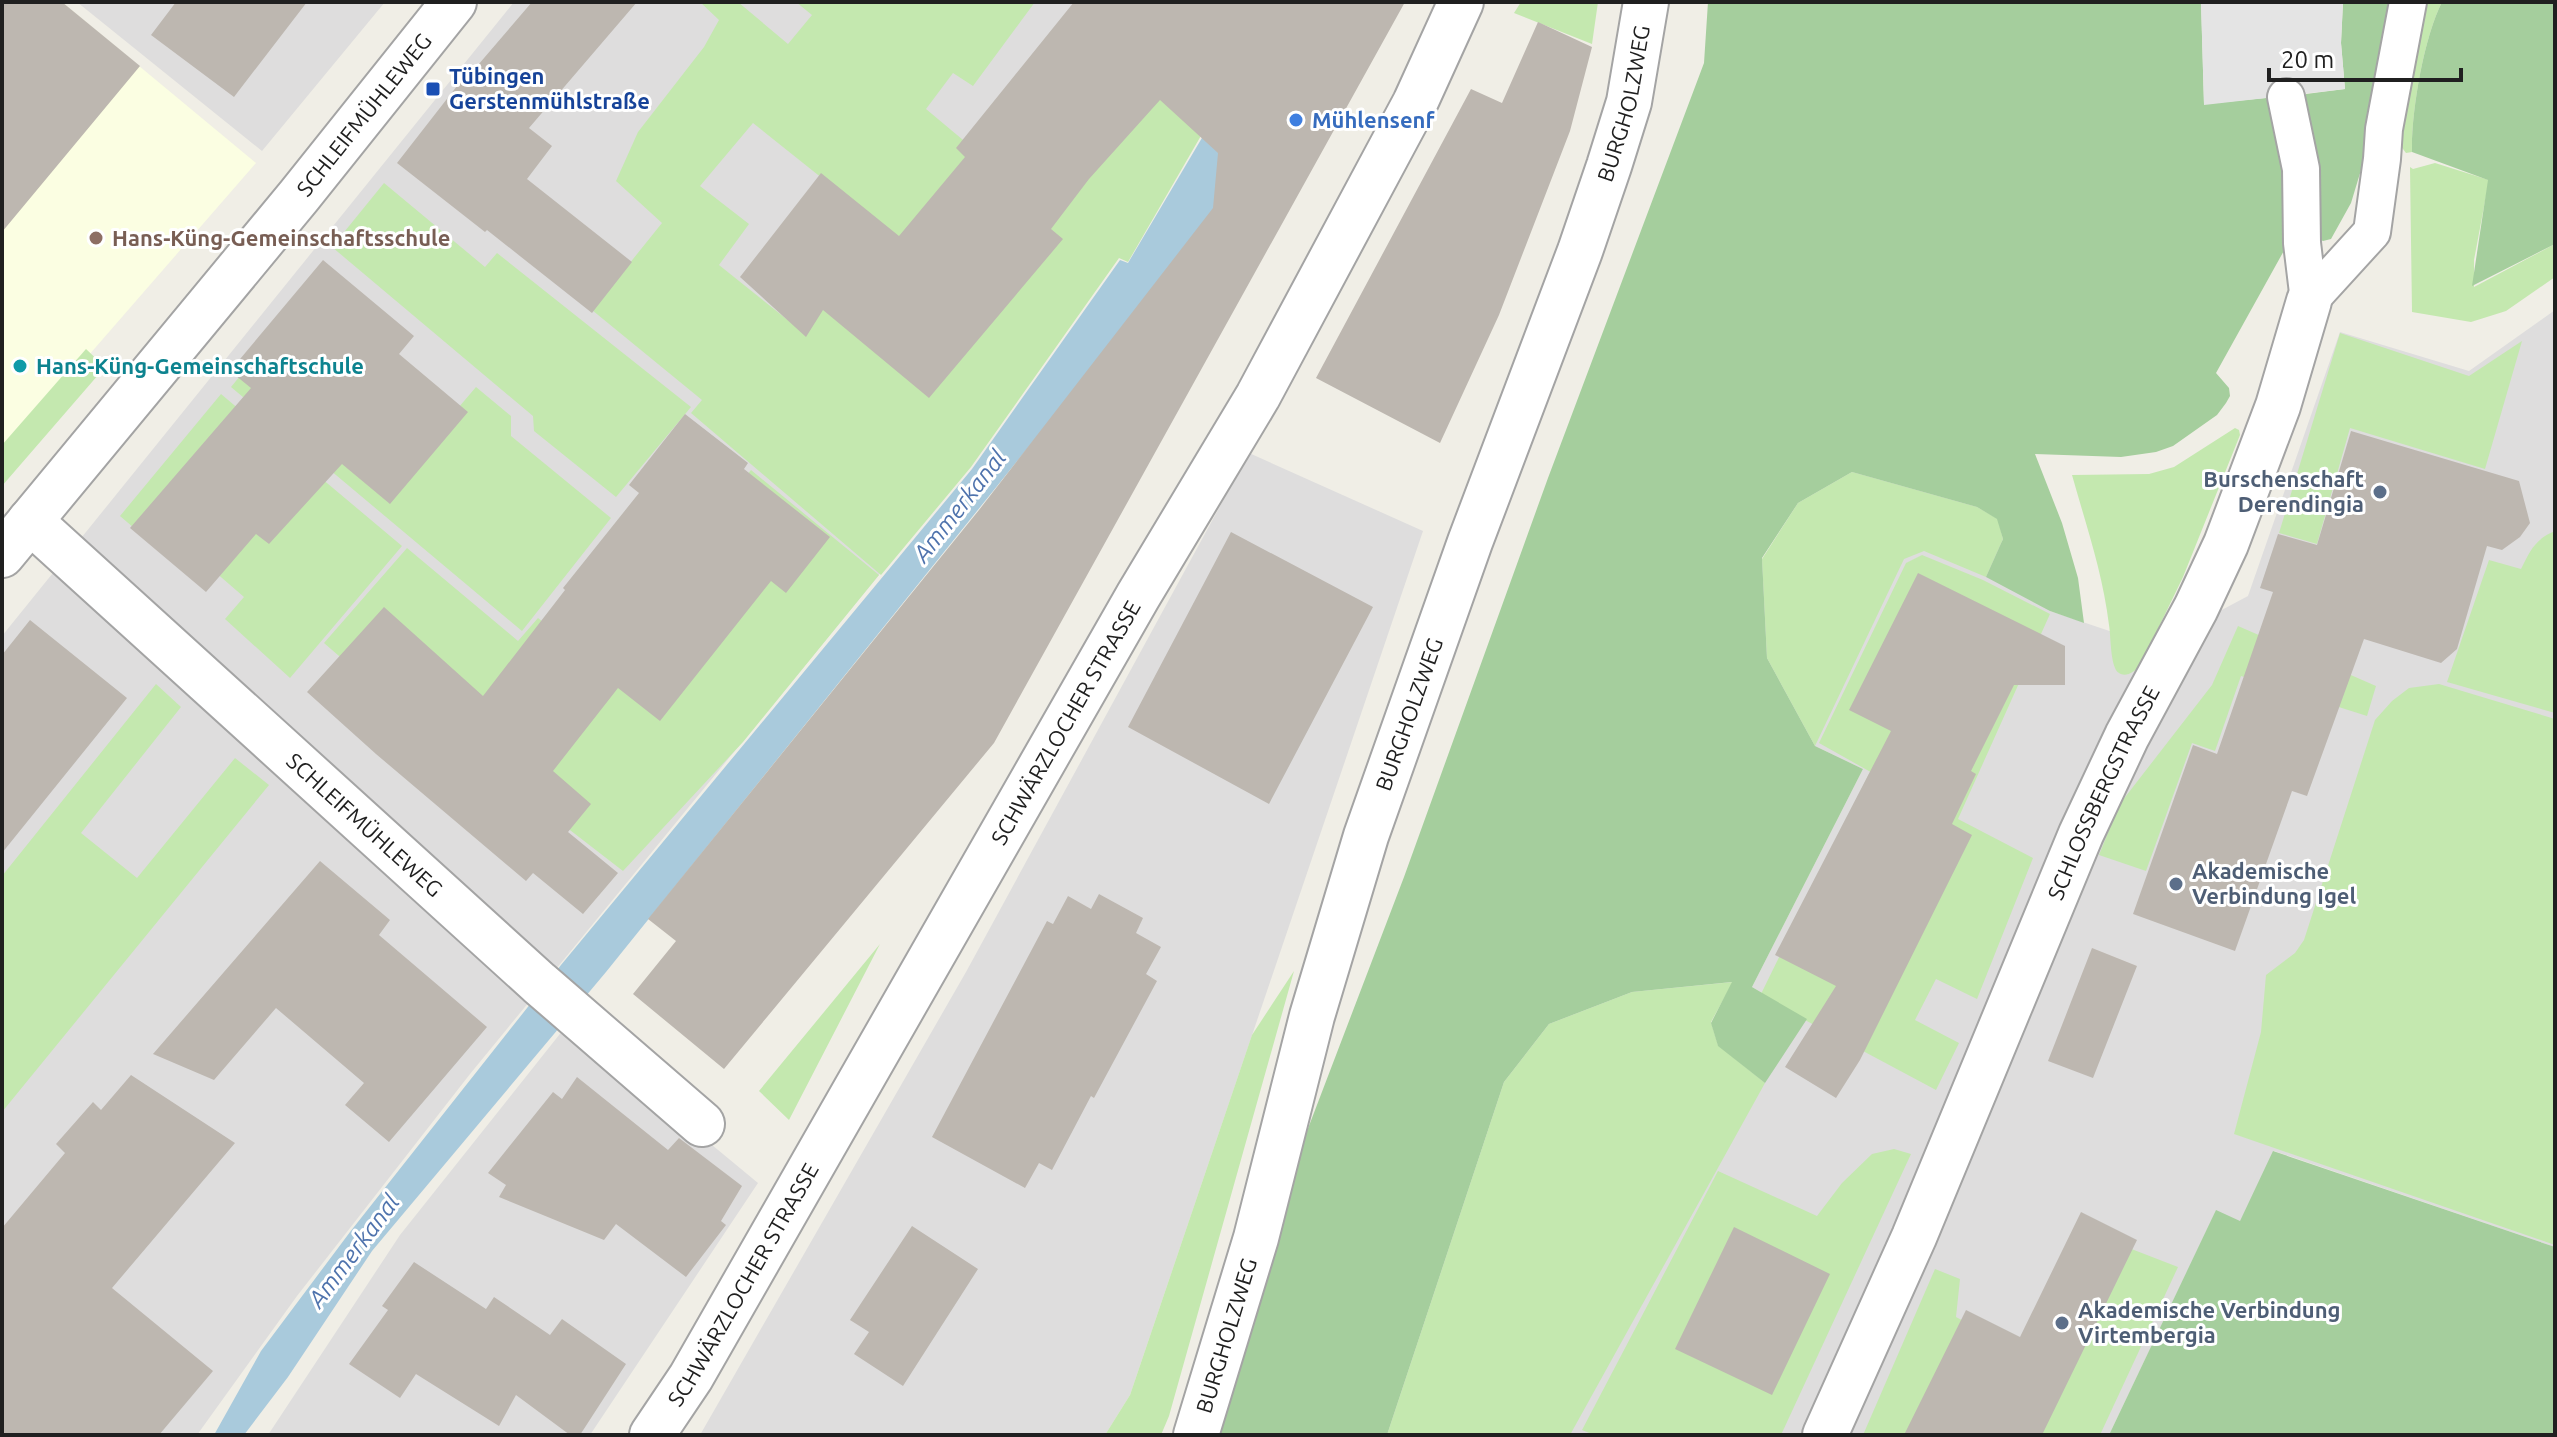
<svg xmlns="http://www.w3.org/2000/svg" width="2557" height="1437" font-family="Ubuntu,sans-serif">
	<style>
		.residential { fill: #dedddd }
		.education { fill: #fbfee2 }
		.grass { fill: #c4e8af }
		.forest { fill: #a5ce9d }
		.parking { fill: #e4e4e4 }
		.water { fill: #a9cadc }
		.building { fill: #bdb7b0 }
		.lines { fill: none; stroke-linecap: round; stroke-linejoin: round }
		.service-casing { stroke: #a4a4a4; stroke-width: 40 }
		.minor-casing { stroke: #a4a4a4; stroke-width: 48 }
		.service { stroke: #fff; stroke-width: 36 }
		.minor { stroke: #fff; stroke-width: 44 }
		.transit-dot { fill: #1a4fb4; stroke: #fff; stroke-width: 3 }
		.shop-dot { fill: #3f7fe0; stroke: #fff; stroke-width: 3 }
		.education-dot { fill: #8d6e63; stroke: #fff; stroke-width: 3 }
		.culture-dot { fill: #0f9aa8; stroke: #fff; stroke-width: 3 }
		.service-dot { fill: #5c6f8a; stroke: #fff; stroke-width: 3 }
		.labels { text-anchor: middle; stroke-width: 6; stroke-linejoin: round; paint-order: stroke }
		.transit-label { font-size: 22px; font-weight: bold; fill: #164399; stroke: #fff; text-anchor: start }
		.street-label { font-size: 22px; fill: #202020; stroke: #fff }
		.shop-label { font-size: 22px; font-weight: bold; fill: #366cbe; stroke: #fff; text-anchor: start }
		.education-label { font-size: 22px; font-weight: bold; fill: #785e54; stroke: #fff; text-anchor: start }
		.culture-label { font-size: 22px; font-weight: bold; fill: #0d838f; stroke: #fff; text-anchor: start }
		.service-label { font-size: 22px; font-weight: bold; fill: #4e5e75; stroke: #fff; text-anchor: start }
		.water-label { font-size: 24px; font-style: italic; fill: #4f73ad; stroke: #fff }
	</style>
	<rect width="100%" height="100%" fill="#f0eee6"/>
	<path class="residential" d="M77,2H385L262,151Z
		M514,2H1271L969,465L470,1074L297,1296L197,1435H2V636Z
		M2555,310V1247L2274,1151L2240,1222L2216,1211L2109,1435H1387L1806,1018L1752,987L1863,769L1815,746L1852,472L1977,507L2050,611L2154,646L2248,596L2340,332L2469,371Z
		M1249,453L1423,531L1130,1395L1105,1435H700L966,972Z
		M567,1025L758,1183L590,1435H268L400,1235Z"/>
	<path class="education" d="M2,2H62L256,163L2,455Z"/>
	<path class="grass" d="M700,2H738L788,44L812,15L796,2H1035L973,86L953,73L926,109L975,150L908,265L887,230L753,123L700,186L749,224L719,265L804,333L824,304L1043,230L1159,95L1202,134L1128,262L1119,258L971,467L881,575L691,413L702,400L592,310L662,223L616,181L638,132L704,47L719,20Z
		M1521,2H1598L1592,44L1514,13Z
		M2424,2H2442C2424,37 2411,112 2412,152L2406,153L2400,145L2407,91Z
		M2435,163L2489,180L2474,260V287L2555,244V277L2506,311L2471,322L2412,312L2410,167L2413,169Z
		M384,183L485,267L497,253L691,407L616,497L534,431L533,416L332,247Z
		M2340,333L2469,376L2522,341L2485,469L2350,428L2317,544L2279,533Z
		M86,349L105,367L2,486V445Z
		M245,370L389,489L476,387L511,416V436L611,518L522,631L231,387Z
		M221,394L402,546L290,678L225,619L244,597L147,513L134,528L120,516Z
		M2235,428L2239,430L2240,435L2183,577L2140,666C2135,671 2126,678 2119,673C2110,668 2111,635 2109,625C2103,574 2086,525 2072,475L2149,474L2174,467Z
		M751,470L879,575L743,742L623,871L566,827L487,784L324,643L407,548L518,641L538,618L660,715L701,532Z
		M1852,472L1977,507L1998,519L2003,539L1986,577L1924,551L1904,559L1815,746L1767,658L1762,559L1798,503Z
		M2555,531V713L2447,682L2489,560L2521,569C2530,551 2535,539 2555,531Z
		M1922,555L1983,580L2050,614L1958,819L2033,858L1977,999L1936,979L1915,1020L1959,1043L1936,1090L1760,996L1869,774L1908,793L1819,743L1906,563Z
		M2238,626L2376,686L2367,716L2241,676L2215,751L2192,743L2146,871L2099,855L2119,805L2212,685Z
		M156,684L181,707L81,833L137,878L235,758L269,785L2,1112V876Z
		M2439,684L2555,719V1245L2234,1134L2261,1032L2266,975L2295,953L2304,940L2375,720L2392,701L2409,688Z
		M880,944L789,1120L759,1091Z
		M1294,971L1169,1416L1161,1435H1105L1130,1395L1252,1035Z
		M1733,982L1711,1022L1718,1045L1765,1083L1570,1435H1387L1504,1082L1549,1024L1632,992Z
		M1894,1149L1911,1154L1781,1435H1594L1582,1430L1718,1171L1817,1216L1842,1183L1872,1154Z
		M2103,1238L2178,1267L2100,1435H1863L1935,1269L1960,1279L1956,1317L2037,1361Z"/>
	<path class="forest" d="M1708,2H2201L2204,104L2266,98L2276,118L2286,171V247L2216,373L2229,388L2230,396L2226,403L2217,415L2173,446L2156,452L2121,457L2035,454L2062,523L2078,578L2084,623L2050,611L1986,577L2003,539L1997,519L1977,507L1852,472L1798,503L1762,558L1767,658L1815,746L1863,769L1752,987L1807,1019L1765,1083L1718,1046L1711,1023L1732,982L1632,992L1549,1024L1504,1082L1387,1435H1191L1404,877L1548,478L1704,63Z
		M2343,2H2393L2361,170L2351,203L2331,239L2323,241L2319,239L2306,122V94L2345,89L2341,43Z
		M2442,2H2555V244L2472,286L2488,180L2412,152C2411,112 2424,37 2442,2Z
		M2273,1151L2555,1247V1435H2109L2216,1210L2240,1221Z"/>
	<path class="parking" d="M2201,2H2343L2341,43L2345,89L2204,105Z"/>
	<path class="water" d="M1264,33L1253,168L606,972L372,1251L288,1377L244,1435H214L261,1351L350,1232L561,965L972,469L1120,260L1128,263Z"/>
	<path class="building" d="M2,2H62L140,66L2,232Z
		M176,2H307L234,97L151,35Z
		M532,2H637L529,128L552,146L527,179L632,262L592,313L487,230L485,232L397,163L464,77L466,79Z
		M1074,2H1405L994,743L724,1069L633,994L676,941L648,919L979,510L1213,208L1218,153L1160,100L1089,179L1051,229L1063,239L929,398L823,310L806,337L740,277L821,173L899,236L965,157L956,148Z
		M1538,22L1592,47L1570,131L1499,315L1440,443L1316,378L1471,89L1502,103Z
		M323,260L414,336L399,354L468,412L390,504L342,464L269,544L256,534L206,592L130,528L251,388L230,371Z
		M685,414L748,463L744,469L830,537L786,593L771,581L660,721L618,688L553,771L591,804L568,832L618,873L583,914L533,873L526,881L376,754L307,692L384,607L483,696L565,590L563,588L639,493L629,485Z
		M2351,431L2519,481L2530,523L2520,537L2502,550L2487,546L2457,649L2441,663L2364,639L2307,796L2292,791L2235,951L2133,914L2193,745L2217,754L2273,592L2260,588L2278,534L2317,545Z
		M1231,532L1373,607L1269,804L1128,727Z
		M1918,573L2065,646V685H2014L1971,771L1976,774L1952,824L1972,835L1860,1060L1836,1098L1785,1067L1836,986L1775,955L1891,731L1849,710Z
		M30,620L127,698L2,853V655Z
		M320,861L390,920L379,935L487,1027L389,1142L345,1105L364,1083L276,1008L214,1080L153,1054Z
		M1099,894L1143,918L1136,933L1161,947L1146,974L1157,981L1094,1098L1091,1096L1052,1170L1039,1163L1025,1188L932,1137L1047,921L1053,924L1068,896L1091,909Z
		M2092,948L2137,966L2093,1078L2048,1061Z
		M131,1075L235,1143L112,1288L213,1371L159,1435H2V1228L65,1153L56,1144L93,1102L101,1110Z
		M577,1077L668,1150L679,1138L742,1186L721,1221L726,1225L686,1277L616,1224L604,1240L499,1197L506,1185L488,1173L553,1092L562,1099Z
		M2081,1212L2137,1240L2042,1435H1904L1966,1310L2020,1337Z
		M912,1226L978,1269L903,1386L854,1354L869,1332L850,1320Z
		M1734,1227L1830,1274L1772,1395L1675,1349Z
		M414,1262L486,1309L494,1297L550,1335L562,1319L626,1364L580,1435H570L516,1395L499,1426L416,1374L400,1398L349,1364L388,1310L382,1306Z"/>
	<g class="lines">
		<g class="service-casing">
			<path id="service" d="M2286,97L2301,169L2302,243L2309,301
				M2309,301L2372,232L2382,159L2384,129L2408,2"/>
		</g>
		<g class="minor-casing">
			<g id="minor">
				<path id="s1" d="M30,521L539,983L702,1124"/>
				<path id="s2" d="M2,555L299,196L454,2"/>
				<path id="s3" d="M652,1435L691,1377L1138,596L1258,396L1415,103L1461,2"/>
				<path id="s4" d="M1196,1435L1256,1238L1312,1016L1366,836L1470,542L1580,251L1609,166L1629,102L1646,2"/>
				<path id="s5" d="M1825,1435L1914,1237L2081,834L2127,736L2196,608L2226,544L2278,406L2309,301"/>
			</g>
		</g>
		<use href="#service" class="service"/>
		<use href="#minor" class="minor"/>
	</g>
	<rect class="transit-dot" x="425" y="81" width="16" height="16" rx="4"/>
	<circle class="shop-dot" cx="1296" cy="120" r="8"/>
	<circle class="education-dot" cx="96" cy="238" r="8"/>
	<circle class="culture-dot" cx="20" cy="366" r="8"/>
	<g class="service-dot">
		<circle cx="2380" cy="492" r="8"/>
		<circle cx="2176" cy="884" r="8"/>
		<circle cx="2062" cy="1323" r="8"/>
	</g>
	<g class="labels">
		<g class="transit-label">
			<text x="449" y="84">Tübingen<tspan x="449" dy="25">Gerstenmühlstraße</tspan></text>
		</g>
		<g class="street-label">
			<text dy="8" stroke="none"><textPath href="#s4" startOffset="1400">BURGHOLZWEG</textPath></text>
			<text dy="8" stroke="none"><textPath href="#s2" startOffset="570">SCHLEIFMÜHLEWEG</textPath></text>
			<text dy="8" stroke="none"><textPath href="#s4" startOffset="752">BURGHOLZWEG</textPath></text>
			<text dy="8" stroke="none"><textPath href="#s3" startOffset="824">SCHWÄRZLOCHER STRASSE</textPath></text>
			<text dy="8" stroke="none"><textPath href="#s5" startOffset="700">SCHLOSSBERGSTRASSE</textPath></text>
			<text dy="8" stroke="none"><textPath href="#s1" startOffset="452">SCHLEIFMÜHLEWEG</textPath></text>
			<text dy="8" stroke="none"><textPath href="#s3" startOffset="176">SCHWÄRZLOCHER STRASSE</textPath></text>
			<text dy="8" stroke="none"><textPath href="#s4" startOffset="104">BURGHOLZWEG</textPath></text>
		</g>
		<g class="shop-label">
			<text x="1312" y="128">Mühlensenf</text>
		</g>
		<g class="education-label">
			<text x="112" y="246">Hans-Küng-Gemeinschaftsschule</text>
		</g>
		<g class="culture-label">
			<text x="36" y="374">Hans-Küng-Gemeinschaftschule</text>
		</g>
		<g class="service-label">
			<text x="2364" y="487" text-anchor="end">Burschenschaft<tspan x="2364" dy="25">Derendingia</tspan></text>
			<text x="2192" y="879">Akademische<tspan x="2192" dy="25">Verbindung Igel</tspan></text>
			<text x="2078" y="1318">Akademische Verbindung<tspan x="2078" dy="25">Virtembergia</tspan></text>
		</g>
		<g class="water-label">
			<text transform="translate(960 506) rotate(-52)" y="8">Ammerkanal</text>
			<text transform="translate(354 1251) rotate(-53)" y="8">Ammerkanal</text>
		</g>
	</g>
	<rect width="2557" height="1437" fill="none" stroke="#202020" stroke-width="8"/>
	<path d="M2269 68v12h192v-12" fill="none" stroke="#202020" stroke-width="4"/>
	<text x="2281" y="68" font-size="24" fill="#202020" stroke="#ffffff" stroke-width="6" paint-order="stroke">20 m</text>
</svg>
